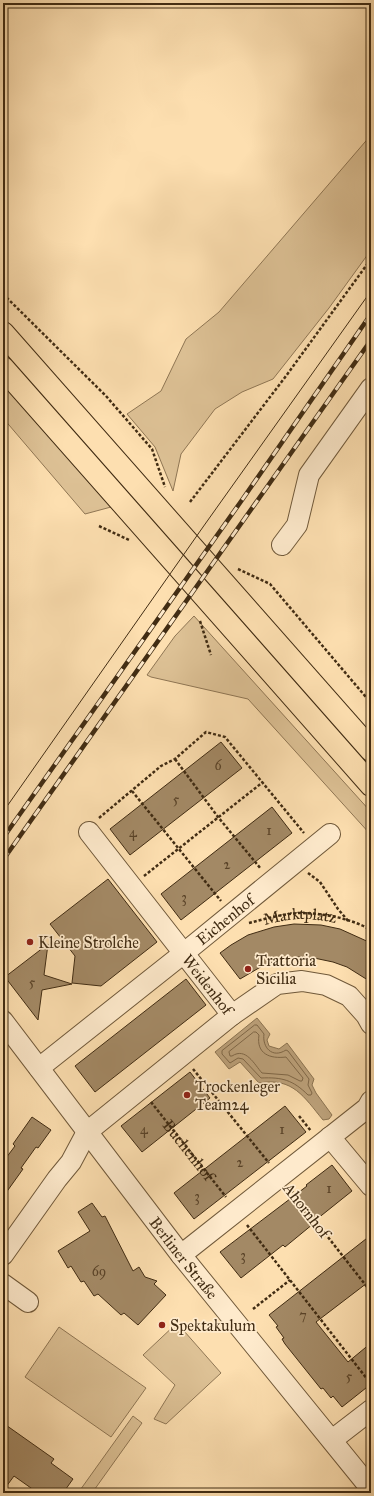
<svg xmlns="http://www.w3.org/2000/svg" width="374" height="1496" font-family="'IM FELL Great Primer',serif">
	<style>
		.green { fill: #ddc195; stroke: #8f7654 }
		.water { fill: #bda27b; stroke: #8b7351 }
		.lines { fill: none; stroke-linecap: round; stroke-linejoin: round }
		.shore { stroke: #7f6747; stroke-width: 1 }
		.building { fill: #a38965; stroke: #412c13 }
		.minor-casing { stroke: #70593a; stroke-width: 22 }
		.major-casing { stroke: #412c13; stroke-width: 24 }
		.path { stroke: #412c13; stroke-width: 2.5; stroke-dasharray: 3 2; stroke-linecap: butt }
		.minor { stroke: #feeacc; stroke-width: 20 }
		.major { stroke: #fddfb0; stroke-width: 22 }
		.tram { stroke: #412c13; stroke-width: 1 }
		.rail-casing { stroke: #412c13; stroke-width: 4.5 }
		.rail { stroke: #feeacc; stroke-width: 3; stroke-dasharray: 9; stroke-linecap: butt }
		.poi-dot { fill: #8f2418; stroke: #feeacc; stroke-width: 1.5 }
		.labels { text-anchor: middle; stroke-width: 3.5; stroke-linejoin: round; paint-order: stroke }
		.number-label { font-size: 14px; fill: #5a4328 }
		.street-label { font-size: 16px; fill: #412c13; stroke: #feeacc }
		.poi-label { font-size: 16px; fill: #412c13; stroke: #feeacc; text-anchor: start }
	</style>
	<rect width="100%" height="100%" fill="#fddfb0"/>
	<filter id="stains"><feTurbulence type="fractalNoise" baseFrequency=".005" numOctaves="4"/><feColorMatrix values="0 0 0 0 .2 0 0 0 0 .09 0 0 0 0 .02 0 0 0 .5 -.17"/></filter>
	<radialGradient id="worn" r=".72"><stop offset=".6" stop-color="#630" stop-opacity="0"/><stop offset="1" stop-color="#630" stop-opacity=".3"/></radialGradient>
	<path class="green" d="M371,135V250L329,308L273,379L242,392L215,409L181,454L173,491L155,447L127,414L161,391L186,339L219,312Z
		M3,382L111,507L85,514L3,418Z
		M194,616L371,812V835L248,699L151,677L147,675L175,636Z
		M177,1323L221,1373L166,1424L154,1419L175,1385L143,1355Z
		M59,1327L146,1388L111,1437L25,1377Z
		M133,1416L142,1423L92,1493H78Z"/>
	<path class="water" d="M257,1018L270,1034L267,1040L269,1046L279,1049L287,1043L314,1079L312,1085L316,1093L332,1115L329,1119L323,1120C304,1097 293,1077 259,1083L240,1062L229,1069L215,1052Z"/>
	<g class="lines">
		<path class="shore" d="M255,1025H257L264,1034C262,1047 272,1059 286,1050L288,1051L309,1079L308,1085L312,1093L311,1095H308C293,1080 282,1077 261,1078L243,1059L238,1058L230,1063L222,1054V1051Z
			M254,1032H256L259,1035C256,1054 270,1059 286,1057L303,1078L302,1081H300L288,1075L262,1073C254,1064 246,1047 232,1056H230L229,1052Z"/>
	</g>
	<path class="building" d="M221,742L242,768L130,855L110,829Z
		M272,807L292,833L181,920L161,894Z
		M108,879L157,942L101,986L72,983L75,956L50,924Z
		M294,924L321,925L340,929L371,943V982L347,967L333,962L314,958L299,957L279,960L264,965L240,979L220,953L231,945L248,935L274,927Z
		M48,944L44,975L72,984L42,990L38,1020L5,977Z
		M186,979L206,1005L95,1092L75,1066Z
		M190,1072L210,1098L142,1152L121,1126Z
		M285,1106L306,1132L194,1219L174,1193Z
		M32,1117L51,1130L38,1148L36,1147L21,1168L23,1169L3,1197V1162L15,1146L13,1144Z
		M332,1165L352,1191L312,1223L313,1224L285,1247L283,1245L241,1278L220,1252L307,1186L306,1185Z
		M92,1203L102,1217L105,1216L133,1271L139,1267L145,1277L157,1281L154,1284L166,1295L138,1325L124,1313L121,1315L98,1294L94,1296L84,1281L81,1282L71,1266L68,1268L58,1251L90,1231L78,1212Z
		M371,1235V1280L316,1322L348,1362L371,1343V1384L342,1407L333,1396L331,1398L323,1388L321,1389L285,1344L282,1339L284,1338L276,1327L278,1326L269,1315Z
		M3,1423L54,1459L51,1463L73,1479L63,1493H38L14,1476L3,1491Z"/>
	<g class="lines">
		<g class="minor-casing">
			<g id="minor">
				<path d="M282,545L297,525L309,475L371,388"/>
				<path id="s3" d="M89,832L232,1015"/>
				<path id="s4" d="M3,1021L181,1255L371,1489"/>
				<path id="s5" d="M39,1068L184,953L330,834"/>
				<path d="M330,1137L371,1186"/>
				<path d="M3,1255L57,1179L71,1162L87,1132L232,1015L277,984L302,981L326,985L349,996L366,1015L371,1024"/>
				<path d="M181,1255L367,1108L371,1101"/>
				<path d="M3,1284L28,1302"/>
				<path d="M332,1440L371,1410"/>
			</g>
		</g>
		<g class="major-casing">
			<path id="major" d="M3,333L371,750
				M3,368L371,785"/>
		</g>
		<g class="path">
			<path d="M3,294L106,396L152,449L165,487"/>
			<path d="M190,502L286,376L371,259"/>
			<path d="M99,526L129,540"/>
			<path d="M238,569L270,584L371,703"/>
			<path d="M200,621L211,655"/>
			<path d="M175,759L218,817L261,869"/>
			<path d="M132,791L221,901"/>
			<path d="M99,818L161,766L175,759L206,732L225,737L304,833"/>
			<path d="M308,873L320,882L338,909L349,922"/>
			<path d="M144,876L263,782"/>
			<path id="s1" d="M249,923C265,919 282,914 298,913C323,913 350,918 371,930"/>
			<path d="M193,1069L269,1163"/>
			<path id="s2" d="M151,1102L226,1197"/>
			<path d="M299,1116L311,1131"/>
			<path d="M291,1190L371,1292"/>
			<path d="M247,1225L371,1384"/>
			<path d="M253,1309L290,1280"/>
		</g>
		<use href="#minor" class="minor"/>
		<use href="#major" class="major"/>
		<path class="tram" d="M3,812L203,527L371,291"/>
		<g class="rail-casing">
			<path id="rail" d="M3,838L242,500L371,314
				M3,860L371,340"/>
		</g>
		<use href="#rail" class="rail"/>
	</g>
	<g class="poi-dot">
		<circle cx="30" cy="942" r="4"/>
		<circle cx="248" cy="969" r="4"/>
		<circle cx="187" cy="1095" r="4"/>
		<circle cx="162" cy="1325" r="4"/>
	</g>
	<g class="labels">
		<g class="number-label">
			<text x="218" y="770">6</text>
			<text x="176" y="804">5</text>
			<text x="269" y="835">1</text>
			<text x="133" y="837">4</text>
			<text x="227" y="869">2</text>
			<text x="184" y="902">3</text>
			<text x="32" y="987">5</text>
			<text x="144" y="1134">4</text>
			<text x="282" y="1134">1</text>
			<text x="240" y="1167">2</text>
			<text x="329" y="1193">1</text>
			<text x="197" y="1201">3</text>
			<text x="243" y="1260">3</text>
			<text x="99" y="1276">69</text>
			<text x="303" y="1320">7</text>
			<text x="349" y="1381">5</text>
		</g>
		<g class="street-label">
			<text dy="6" stroke="none"><textPath href="#s5" startOffset="238">Eichenhof</textPath></text>
			<text dy="6" stroke="none"><textPath href="#s1" startOffset="52">Marktplatz</textPath></text>
			<text dy="6" stroke="none"><textPath href="#s3" startOffset="193">Weidenhof</textPath></text>
			<text dy="6" stroke="none"><textPath href="#s2" startOffset="61">Buchenhof</textPath></text>
			<text transform="translate(307 1210) rotate(52)" y="6">Ahornhof</text>
			<text dy="6" stroke="none"><textPath href="#s4" startOffset="298">Berliner Straße</textPath></text>
		</g>
		<g class="poi-label">
			<text x="38" y="948">Kleine Strolche</text>
			<text x="256" y="966">Trattoria<tspan x="256" dy="18">Sicilia</tspan></text>
			<text x="195" y="1092">Trockenleger<tspan x="195" dy="18">Team24</tspan></text>
			<text x="170" y="1331">Spektakulum</text>
		</g>
	</g>
	<rect width="374" height="1496" fill="none" stroke="#fddfb0" stroke-width="16"/>
	<rect x="4" y="4" width="366" height="1488" fill="none" stroke="#412c13" stroke-width="2"/>
	<rect x="8" y="8" width="358" height="1480" fill="none" stroke="#412c13"/>
	<rect width="100%" height="100%" filter="url(#stains)"/>
	<rect width="100%" height="100%" fill="url(#worn)"/>
</svg>
